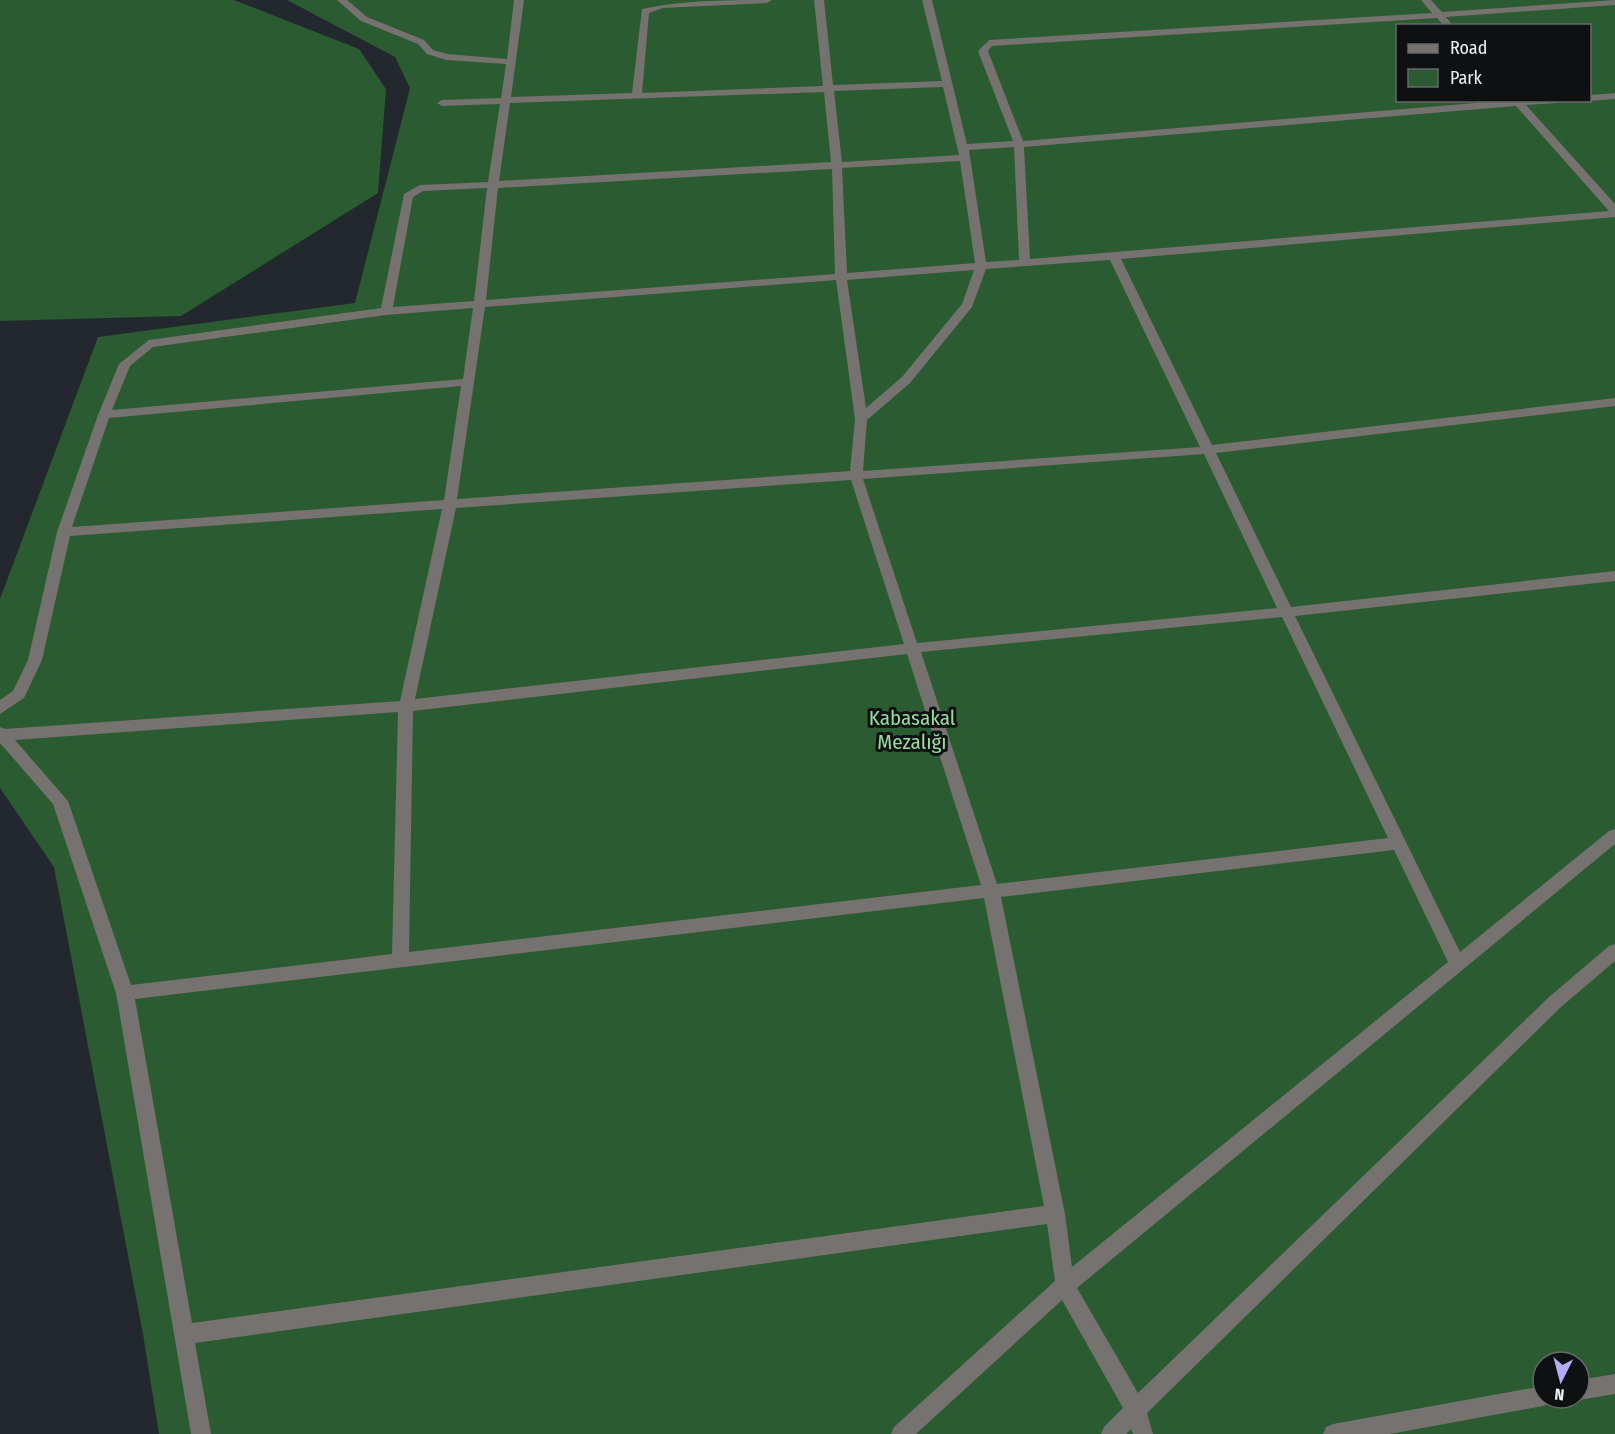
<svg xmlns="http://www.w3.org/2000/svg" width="1615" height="1434" font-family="'Fira Sans Condensed',sans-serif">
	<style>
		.green { fill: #2a5b31; fill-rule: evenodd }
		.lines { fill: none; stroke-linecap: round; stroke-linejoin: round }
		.minor { fill: #757270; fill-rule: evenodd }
		.labels { text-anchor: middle; stroke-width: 6; stroke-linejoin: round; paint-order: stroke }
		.park-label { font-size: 21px; fill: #94df9c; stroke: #0e1012 }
	</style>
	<rect width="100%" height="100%" fill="#22282d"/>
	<path class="green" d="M0,0H234L359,49L386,89L378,193L181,316L0,321Z
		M287,0H1615V1434H159L143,1334L54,867L0,788V599L98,337L355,303L410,88L395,57ZM1398,26H1590V100H1398ZM1543,1362H1579V1398H1543Z"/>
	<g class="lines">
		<path class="minor" d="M337,0H347L367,17L424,40L433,50L447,54L507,59L514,0H524L511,97L632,93L642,9C682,0 729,0 772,0L767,3L663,8L649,13L642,93L823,86L814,0H824L833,85L942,81L922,0H932L967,144L1013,141L978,51L989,40L1432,13L1421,0H1431L1442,12L1615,0V5L1446,17L1453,26H1444L1437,18L992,46L988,51L1023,141L1511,100H1562L1557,103L1526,105L1615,204V217L1121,259L1212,445L1615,398V406L1216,453L1291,607L1615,571V581L1295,616L1460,952L1609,831L1615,829V844L1077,1288L1138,1393L1549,997L1609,946L1615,944V961L1561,1007L1147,1413L1153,1434H1133L1131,1429L1126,1434H1101L1104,1427L1123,1408L1062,1300L916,1434H891L894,1427L1055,1281L1047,1224L195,1343L211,1434H191L116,993L53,804L0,743V727L5,729L400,701L442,509L70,536L42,660L24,698L0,714V700L13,691L28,660L57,532L98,415L119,364L149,340L381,308L404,194L420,185L488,182L500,104L442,106L437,103L442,100L501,98L506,64L446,60L427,54L418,44L361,21ZM943,87L959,155L842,162L834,91ZM824,92L831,162L499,181L510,103ZM1516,106L1609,211L1030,259L1024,147ZM1014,147L1019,260L986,262L969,150ZM960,161L975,263L847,273L842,168ZM832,169L835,274L486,300L498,188ZM487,188L474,301L393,307L413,197L423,191ZM1110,260L1200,447L863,471L867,420L910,383L972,307L986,269ZM974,270L962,304L902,377L866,408L847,280ZM836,280L855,419L850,471L457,499L485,307ZM473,308L463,379L112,410L130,366L153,347L386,315ZM461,386L444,500L72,527L109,418ZM1204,454L1277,608L917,643L863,479ZM851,480L904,644L415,699L456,508ZM1282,617L1388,838L997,884L921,652ZM907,654L981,885L409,952L413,711ZM398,712L392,954L131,985L68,801L15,740ZM1394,850L1448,962L1072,1267L1065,1214L1001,897ZM984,898L1044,1206L192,1323L135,999Z
			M1615,93V99L1590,101L1588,100L1590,95Z
			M1615,1374V1394L1579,1400L1574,1398H1579V1380Z
			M1543,1386V1398H1552L1550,1403L1543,1406L1390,1434H1323L1326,1427L1333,1424Z"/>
	</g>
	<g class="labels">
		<g class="park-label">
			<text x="912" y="725">Kabasakal<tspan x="912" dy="24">Mezalığı</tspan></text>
		</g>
	</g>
	<rect x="1396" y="24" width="195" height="78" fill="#0e1012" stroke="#676a6c" stroke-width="1.5"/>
	<rect x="1408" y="44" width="30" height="9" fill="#757270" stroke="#676a6c" stroke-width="1.5"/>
	<text x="1450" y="54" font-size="18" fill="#edf1f4">Road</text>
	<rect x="1408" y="69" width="30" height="18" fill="#2a5b31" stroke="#676a6c" stroke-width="1.5"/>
	<text x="1450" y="84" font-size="18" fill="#edf1f4">Park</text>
	<g transform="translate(1561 1380) rotate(186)"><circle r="28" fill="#0e1012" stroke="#676a6c" stroke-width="1.5"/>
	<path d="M0-4.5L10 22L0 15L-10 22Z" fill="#b5acf8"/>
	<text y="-9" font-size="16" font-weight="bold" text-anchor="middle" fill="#edf1f4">N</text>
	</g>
</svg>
